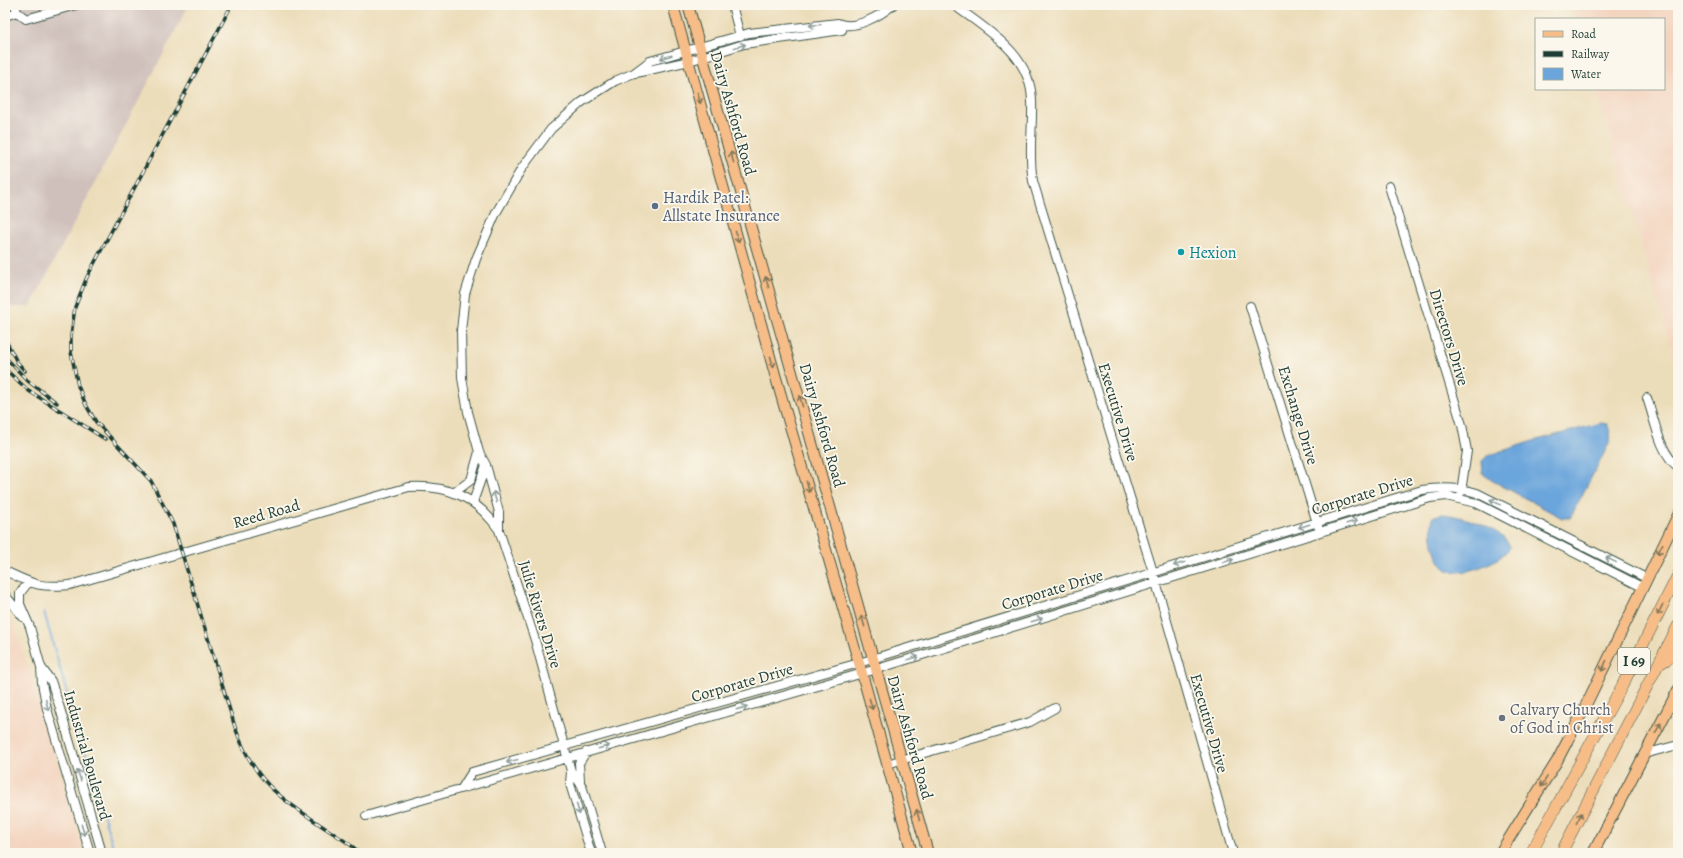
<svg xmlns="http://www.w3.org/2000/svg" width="1683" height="858" font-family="Alegreya,serif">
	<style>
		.built { fill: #f3d4bf }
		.industrial { fill: #cfc0bb }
		.water { fill: #6ba5db; stroke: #457188 }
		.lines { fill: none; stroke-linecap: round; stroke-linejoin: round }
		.stream { stroke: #6ba5db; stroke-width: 2 }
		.minor-casing { stroke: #3e5548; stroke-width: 10 }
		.major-casing { stroke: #3e5548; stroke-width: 12 }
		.highway-casing { stroke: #3e5548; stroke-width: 12 }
		.minor { stroke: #fff; stroke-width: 8 }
		.major { stroke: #f7bd88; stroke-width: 10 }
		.highway { stroke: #f7bd88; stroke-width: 11 }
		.rail-casing { stroke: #1f3d34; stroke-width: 3.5 }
		.rail { stroke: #fbf7ec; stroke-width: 2; stroke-dasharray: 6; stroke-linecap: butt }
		.oneway { stroke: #8f9e9a }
		.oneway2 { stroke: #80775a }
		.service-dot { fill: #5c6f8a; stroke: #fbf7ec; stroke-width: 1.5 }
		.culture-dot { fill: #0f9aa8; stroke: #fbf7ec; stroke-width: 1.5 }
		.worship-dot { fill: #6b7280; stroke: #fbf7ec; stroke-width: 1.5 }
		.labels { text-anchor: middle; stroke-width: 3.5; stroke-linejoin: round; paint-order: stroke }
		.shield { fill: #fbf7ec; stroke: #61756b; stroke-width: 1 }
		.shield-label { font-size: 15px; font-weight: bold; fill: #1f3d34 }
		.street-label { font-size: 16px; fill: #1f3d34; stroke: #fbf7ec }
		.service-label { font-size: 16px; fill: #4e5e75; stroke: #fbf7ec; text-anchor: start }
		.culture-label { font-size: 16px; fill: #0d838f; stroke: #fbf7ec; text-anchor: start }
		.worship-label { font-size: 16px; fill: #5b616d; stroke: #fbf7ec; text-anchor: start }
	</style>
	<rect width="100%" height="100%" fill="#fbf7ec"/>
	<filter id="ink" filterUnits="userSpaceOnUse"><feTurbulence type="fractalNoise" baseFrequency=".025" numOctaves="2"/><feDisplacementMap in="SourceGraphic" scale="8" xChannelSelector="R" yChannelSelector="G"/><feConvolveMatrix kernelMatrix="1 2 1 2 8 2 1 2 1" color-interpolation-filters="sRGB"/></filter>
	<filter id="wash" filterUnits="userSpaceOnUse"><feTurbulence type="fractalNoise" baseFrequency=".012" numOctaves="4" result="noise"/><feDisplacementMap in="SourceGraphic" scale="16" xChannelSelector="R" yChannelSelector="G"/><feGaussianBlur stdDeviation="0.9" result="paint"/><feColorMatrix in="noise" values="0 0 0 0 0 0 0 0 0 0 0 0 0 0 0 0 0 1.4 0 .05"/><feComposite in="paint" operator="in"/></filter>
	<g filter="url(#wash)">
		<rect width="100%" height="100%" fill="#ecddba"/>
		<path class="built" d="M1572,5H1678V371L1596,89H1664V19H1576Z
			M5,607L17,632L85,853H5Z"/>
		<path class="industrial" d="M5,5H120L121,9L134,5H189L30,307H5Z"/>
		<path class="water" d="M1601,423L1607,424C1610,430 1611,435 1610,442L1570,518H1562L1493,481L1483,474L1482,461L1487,456L1533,441Z
			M1443,514C1462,516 1503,528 1510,547C1503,561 1465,576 1450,571C1435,567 1427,529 1434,516Z"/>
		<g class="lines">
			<path class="stream" d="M44,612L68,697
				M71,707L115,853"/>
		</g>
	</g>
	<g filter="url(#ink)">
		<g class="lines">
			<g class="minor-casing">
				<path id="minor" d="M15,5L17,12L26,19L76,5
					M732,5L740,36
					M954,5C988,31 1031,54 1032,101C1033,128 1028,154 1033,181L1153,572L1233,853
					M5,16L17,12
					M636,73L689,61L744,44L842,30L843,26
					M1389,186L1462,425L1467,451L1461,492
					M1250,306L1318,526
					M1647,398C1655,420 1659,452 1678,467
					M455,492L471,480L479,452
					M473,502L486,465
					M5,571C33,584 38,588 70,585L409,487C449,485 476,497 499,530
					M28,583L20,593V604L30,627L41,667L42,683L47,709L90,853
					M5,595L23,617
					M41,667L51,681L59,705L102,853
					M1644,754L1678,745
					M887,764L1030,722L1055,708
					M571,771L582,786L602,853
					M580,781L579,763L586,752
					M462,788L472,772L859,663L1422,490C1441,487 1458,487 1477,493L1646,578
					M366,816L877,669L1430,498L1446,496L1476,503L1642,587
					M591,853L570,784L571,771L535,640L499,530V512L486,465L479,452L468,412L462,378L461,331L465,294L476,259L496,213L522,168L551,129L582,102L615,81L634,73L650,61L749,33L838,23C855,31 881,15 893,5"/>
			</g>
			<g class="major-casing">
				<path id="major" d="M673,5L776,378L859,663L912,853
					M688,5L928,853
					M1500,853L1557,761L1583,711L1678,515
					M1593,853L1678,690"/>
			</g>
			<g class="highway-casing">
				<path id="highway" d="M1659,664L1674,655L1678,648
					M1531,853L1622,686L1678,575
					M1561,853L1678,626"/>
			</g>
			<use href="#minor" class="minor"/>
			<use href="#major" class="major"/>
			<use href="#highway" class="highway"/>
			<g class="rail-casing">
				<path id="rail" d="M229,10L87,277L75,307L71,336V352L78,386L86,405L96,422L151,481L173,524L235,727C254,782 279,797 325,828C337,836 350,843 360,853
					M5,339L17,362L25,371
					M5,357L28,381L57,403
					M5,369L29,391L105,439"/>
			</g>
			<use href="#rail" class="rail"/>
		</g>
		<defs><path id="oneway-shaft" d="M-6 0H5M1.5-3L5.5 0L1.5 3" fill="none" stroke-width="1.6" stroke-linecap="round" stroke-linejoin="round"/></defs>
		<g class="oneway">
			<use href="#oneway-shaft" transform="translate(815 25) rotate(174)"/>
			<use href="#oneway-shaft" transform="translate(740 46) rotate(-15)"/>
			<use href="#oneway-shaft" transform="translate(666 57) rotate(164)"/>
			<use href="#oneway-shaft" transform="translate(495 497) rotate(-106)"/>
			<use href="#oneway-shaft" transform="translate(1495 502) rotate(-153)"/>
			<use href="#oneway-shaft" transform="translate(1352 522) rotate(-18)"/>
			<use href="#oneway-shaft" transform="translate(1304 526) rotate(163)"/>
			<use href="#oneway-shaft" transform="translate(1611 560) rotate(-154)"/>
			<use href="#oneway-shaft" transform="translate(1228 561) rotate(-17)"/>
			<use href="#oneway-shaft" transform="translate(1179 564) rotate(163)"/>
			<use href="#oneway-shaft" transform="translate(1037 620) rotate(-17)"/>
			<use href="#oneway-shaft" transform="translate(913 658) rotate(-17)"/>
			<use href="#oneway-shaft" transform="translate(47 705) rotate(77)"/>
			<use href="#oneway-shaft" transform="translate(742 708) rotate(-16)"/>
			<use href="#oneway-shaft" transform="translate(604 747) rotate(-16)"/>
			<use href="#oneway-shaft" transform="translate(512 761) rotate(165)"/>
			<use href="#oneway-shaft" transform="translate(79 775) rotate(-107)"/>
			<use href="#oneway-shaft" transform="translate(578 809) rotate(74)"/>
			<use href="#oneway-shaft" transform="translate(83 830) rotate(73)"/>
		</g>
		<g class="oneway2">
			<use href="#oneway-shaft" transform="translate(699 98) rotate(75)"/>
			<use href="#oneway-shaft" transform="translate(732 157) rotate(-106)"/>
			<use href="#oneway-shaft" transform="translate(737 237) rotate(75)"/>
			<use href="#oneway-shaft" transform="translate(767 282) rotate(-106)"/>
			<use href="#oneway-shaft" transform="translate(772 362) rotate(75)"/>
			<use href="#oneway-shaft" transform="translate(801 401) rotate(-106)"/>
			<use href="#oneway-shaft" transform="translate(808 487) rotate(74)"/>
			<use href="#oneway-shaft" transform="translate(1660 549) rotate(117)"/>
			<use href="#oneway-shaft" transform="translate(1660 610) rotate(117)"/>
			<use href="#oneway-shaft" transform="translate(863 621) rotate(-106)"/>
			<use href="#oneway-shaft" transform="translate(1604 666) rotate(115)"/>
			<use href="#oneway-shaft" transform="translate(871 704) rotate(74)"/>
			<use href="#oneway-shaft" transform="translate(1658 728) rotate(-62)"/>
			<use href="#oneway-shaft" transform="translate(1544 782) rotate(121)"/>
			<use href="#oneway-shaft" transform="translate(918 815) rotate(-105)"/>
			<use href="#oneway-shaft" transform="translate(1579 818) rotate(-63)"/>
		</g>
	</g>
	<circle class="service-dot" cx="655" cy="206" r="4"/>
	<circle class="culture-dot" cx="1181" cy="252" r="4"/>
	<circle class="worship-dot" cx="1502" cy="718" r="4"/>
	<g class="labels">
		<rect class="shield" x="1618" y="648" width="32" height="26" rx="3"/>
		<g class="shield-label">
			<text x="1634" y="666">I 69</text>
		</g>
		<g class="street-label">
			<text transform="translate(734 113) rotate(74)" y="6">Dairy Ashford Road</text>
			<text transform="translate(1450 337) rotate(73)" y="6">Directors Drive</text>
			<text transform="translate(1119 412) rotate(73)" y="6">Executive Drive</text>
			<text transform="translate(1299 415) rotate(73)" y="6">Exchange Drive</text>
			<text transform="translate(823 425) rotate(74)" y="6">Dairy Ashford Road</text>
			<text transform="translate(1362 494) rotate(-17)" y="6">Corporate Drive</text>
			<text transform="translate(266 513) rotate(-16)" y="6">Reed Road</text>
			<text transform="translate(1052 589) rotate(-17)" y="6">Corporate Drive</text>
			<text transform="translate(541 614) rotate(73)" y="6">Julie Rivers Drive</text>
			<text transform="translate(742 682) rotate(-16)" y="6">Corporate Drive</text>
			<text transform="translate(1210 723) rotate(74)" y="6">Executive Drive</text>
			<text transform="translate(911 737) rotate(74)" y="6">Dairy Ashford Road</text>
			<text transform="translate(88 755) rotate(74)" y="6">Industrial Boulevard</text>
		</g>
		<g class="service-label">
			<text x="663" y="203">Hardik Patel:<tspan x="663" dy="18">Allstate Insurance</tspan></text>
		</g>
		<g class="culture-label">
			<text x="1189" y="258">Hexion</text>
		</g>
		<g class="worship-label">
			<text x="1510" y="715">Calvary Church<tspan x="1510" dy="18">of God in Christ</tspan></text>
		</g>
	</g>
	<rect width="1683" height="858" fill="none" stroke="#fbf7ec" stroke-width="20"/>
	<rect x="1535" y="18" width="130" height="72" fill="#fbf7ec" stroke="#a3ada2"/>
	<rect x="1543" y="31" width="20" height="6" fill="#f7bd88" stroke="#a3ada2"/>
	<text x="1571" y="38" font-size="12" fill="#1f3d34">Road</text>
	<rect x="1543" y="51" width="20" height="6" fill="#1f3d34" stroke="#a3ada2"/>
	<text x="1571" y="58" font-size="12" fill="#1f3d34">Railway</text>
	<rect x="1543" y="68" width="20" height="12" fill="#6ba5db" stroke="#a3ada2"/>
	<text x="1571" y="78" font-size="12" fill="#1f3d34">Water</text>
</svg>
